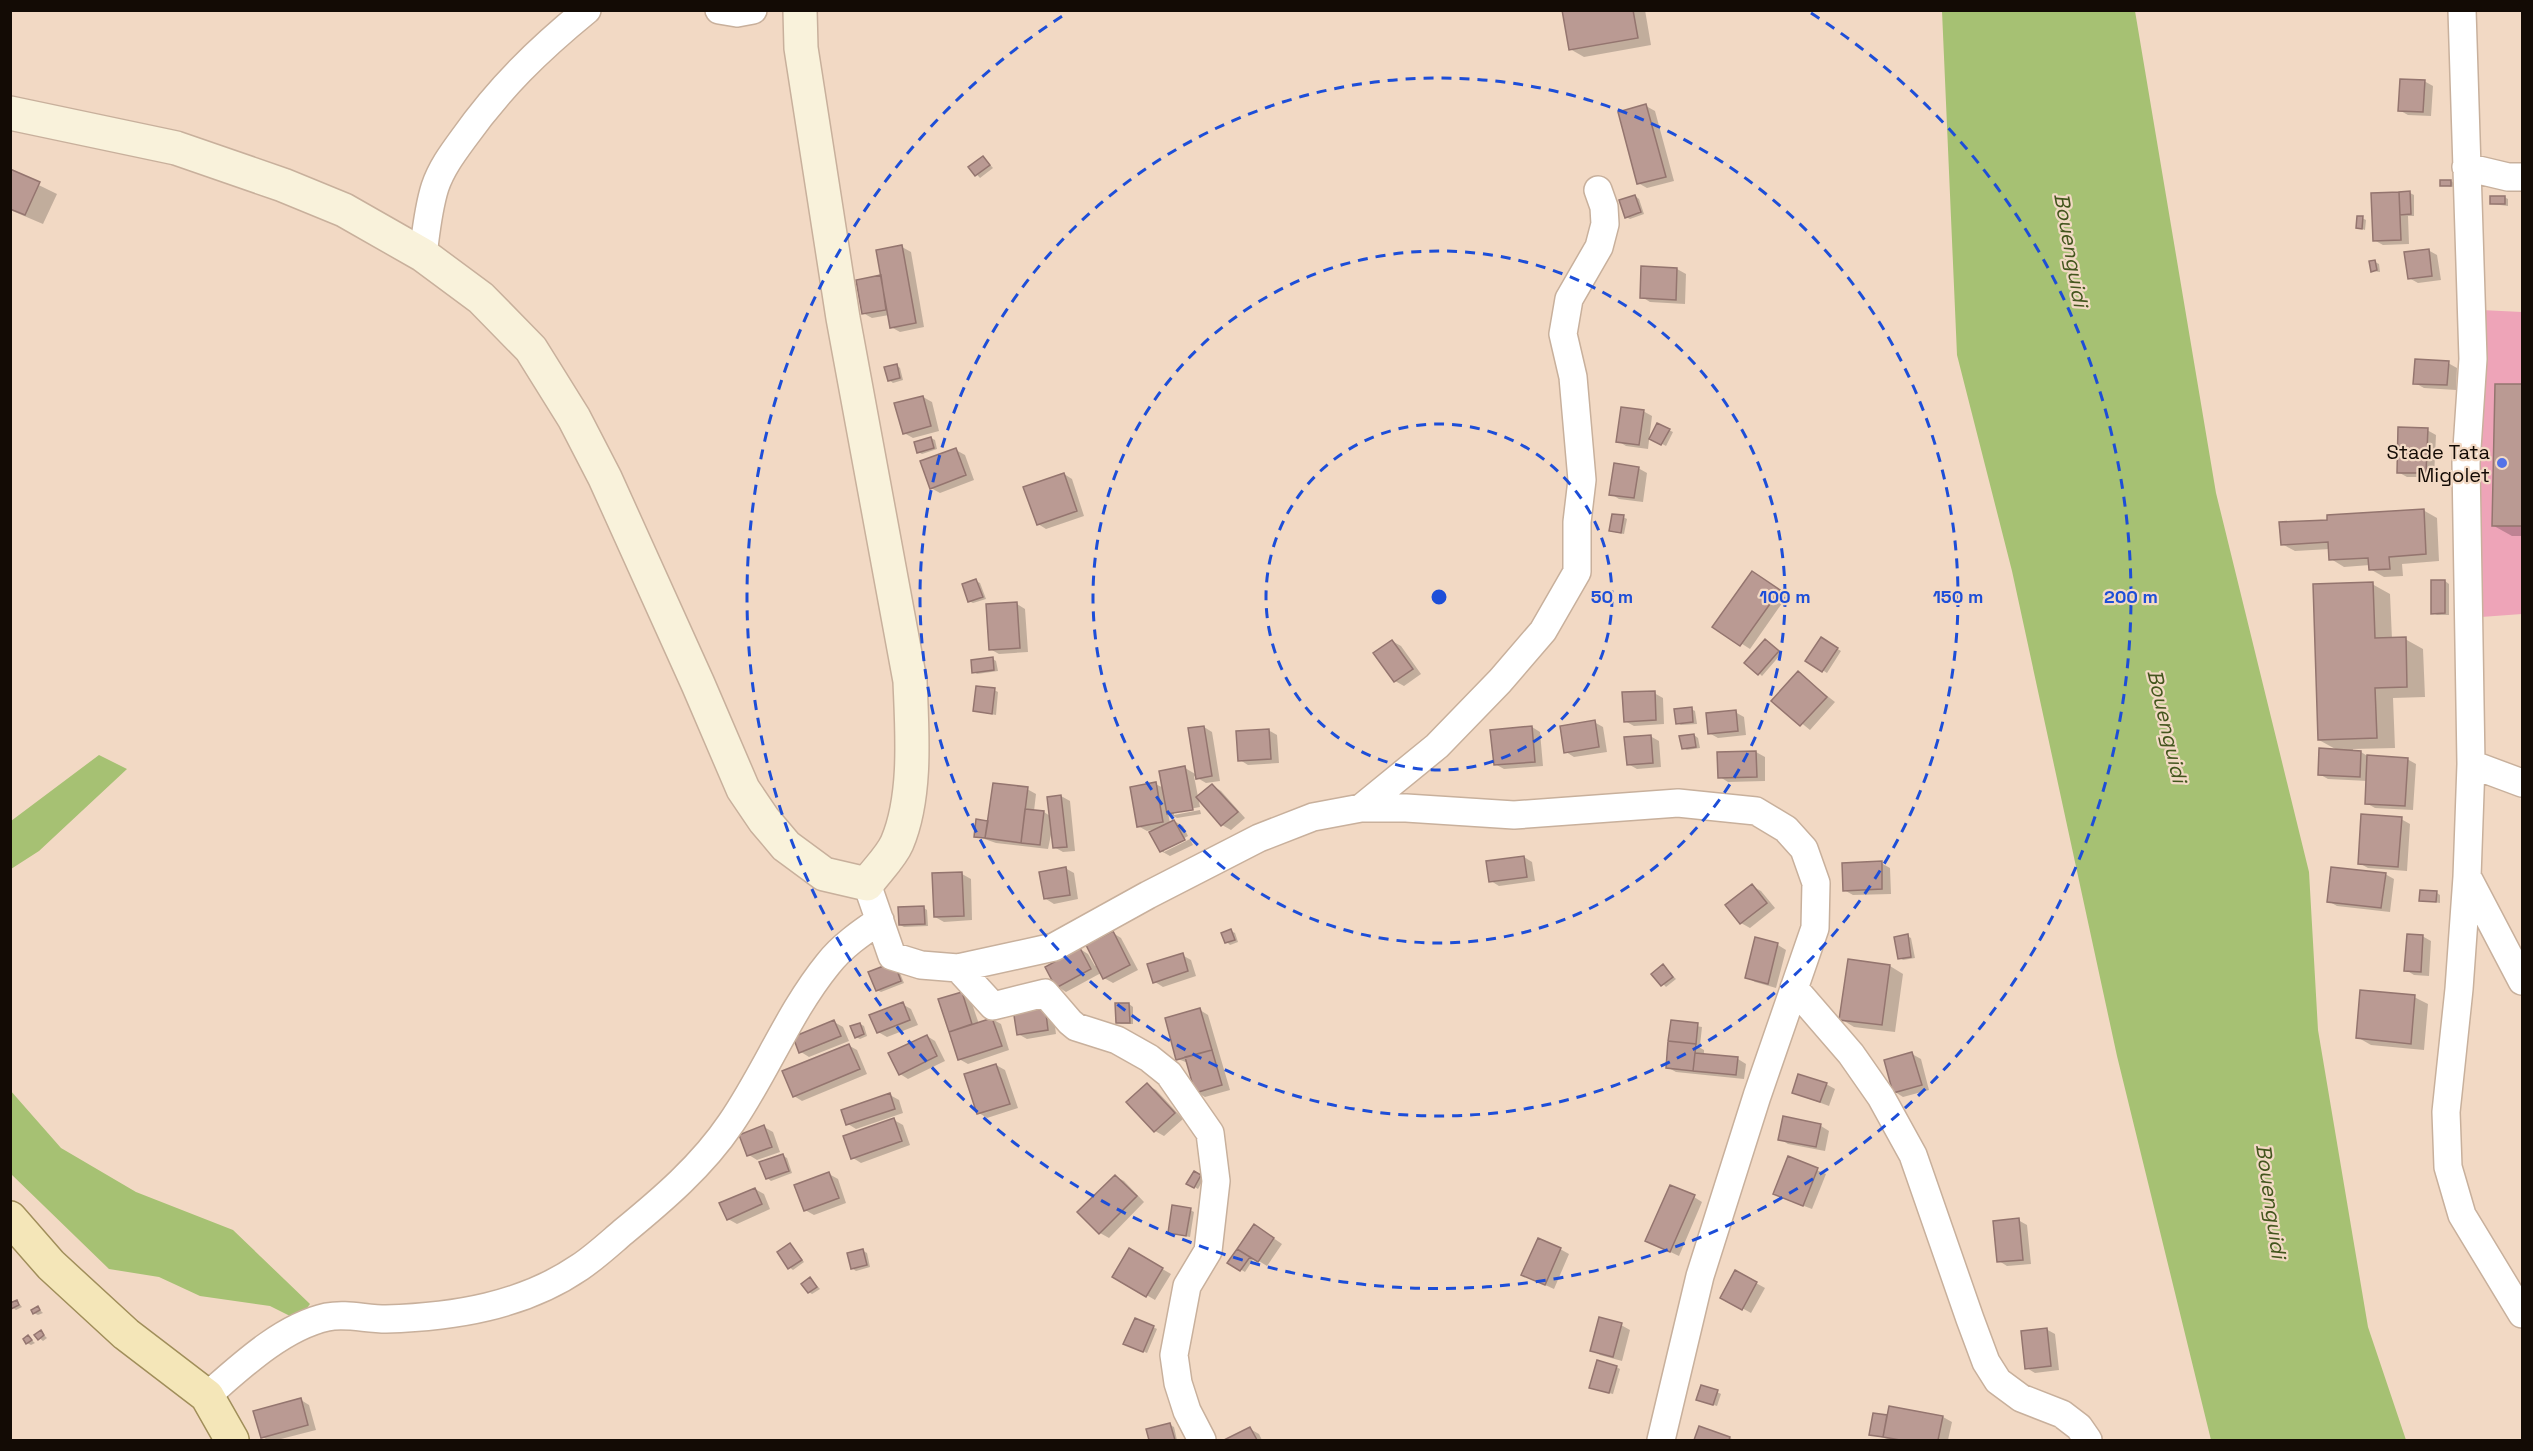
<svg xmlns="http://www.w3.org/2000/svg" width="2533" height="1451" font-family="'Space Grotesk',sans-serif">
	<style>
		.garden { fill: #eea4b8 }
		.water { fill: #a6c173 }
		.shadow { fill: #0003 }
		.building { fill: #ba9a93; stroke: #94756f; stroke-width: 1.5 }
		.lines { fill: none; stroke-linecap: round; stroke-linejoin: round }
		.street-casing { stroke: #c8b09c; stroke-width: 30 }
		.secondary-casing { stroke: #c8b09c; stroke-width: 36 }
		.primary-casing { stroke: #a08e5a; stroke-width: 36 }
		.street { stroke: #fff; stroke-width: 27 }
		.secondary { stroke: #f9f2db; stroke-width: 33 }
		.primary { stroke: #f4e6b8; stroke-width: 33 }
		.ring { fill: none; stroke: #1d4ed8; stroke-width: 3; stroke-dasharray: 10 8 }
		.poi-dot { fill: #5472e7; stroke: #f2d9c4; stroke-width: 2 }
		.labels { text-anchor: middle; stroke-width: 4.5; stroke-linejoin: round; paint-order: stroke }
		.poi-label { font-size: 20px; fill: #130b05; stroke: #f2d9c4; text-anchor: end }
		.water-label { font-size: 21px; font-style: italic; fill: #43551d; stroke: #f2d9c4 }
		.centre { fill: #1d4ed8; stroke: #f2d9c4; stroke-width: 3 }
		.ring-label { font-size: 18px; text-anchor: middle; font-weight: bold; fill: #1d4ed8; stroke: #f2d9c4; stroke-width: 4.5; stroke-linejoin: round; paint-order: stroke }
	</style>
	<rect width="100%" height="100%" fill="#f2d9c4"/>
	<path class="garden" d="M2481,310L2522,312V614L2481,617Z"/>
	<path class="water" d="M1942,11H2135L2216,493L2309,872L2318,1030L2368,1327L2406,1440H2211L2117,1056L2012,571L1957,355Z
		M99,755L127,769L39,851L11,869V821Z
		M10,1090L61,1148L136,1192L233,1230L310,1304L298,1320L270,1306L200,1296L159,1277L109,1269L11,1174Z"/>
	<path class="shadow" d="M1563,10H1645L1651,45L1584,57L1570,49Z
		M2424,81L2433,86L2431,116L2408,115L2399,110Z
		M1646,106L1655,111L1674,181L1647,188L1638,183Z
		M983,157L993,168L980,178L970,167Z
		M10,171L57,194L43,224L10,210Z
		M2451,181L2454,183V187L2442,185Z
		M2410,193L2414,195V216H2408L2409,244L2383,245L2374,240L2372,194Z
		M1635,196L1639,199L1644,214L1630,219L1626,217Z
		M2504,197L2508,199V206L2492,204Z
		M2362,218L2366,220L2365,230L2357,227Z
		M902,247L911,252L924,327L900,332L891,327L889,315L872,318L863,313L882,276Z
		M2428,250L2437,255L2441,280L2418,283L2409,278Z
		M2375,262L2379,264L2380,272L2372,271Z
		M1643,268L1677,269L1686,274L1685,304L1650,302L1642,297Z
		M2448,363L2457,368L2456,390L2424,388L2415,383Z
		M896,365L900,368L903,380L893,383L889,380Z
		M2496,386H2522V536H2512L2494,526Z
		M923,397L932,402L939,431L913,438L904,433Z
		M1643,411L1652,416L1648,449L1626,446L1618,441Z
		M1658,425L1673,432L1666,446L1651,438Z
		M2427,430L2436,435L2434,477H2407L2398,472Z
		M931,438L935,440L937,449L922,454L918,452Z
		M956,450L965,455L974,480L940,493L931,488Z
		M1638,468L1647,473L1643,502L1619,499L1611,494Z
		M1064,474L1072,479L1084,516L1046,529L1038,524Z
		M2423,510L2437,518L2439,561L2402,564L2403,576L2384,577L2370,569V565L2344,567L2331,559L2330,549L2295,551L2282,544L2328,521Z
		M1623,517L1627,519L1624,534L1610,531Z
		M1761,577L1787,596L1750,649L1714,626Z
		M976,581L980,583L986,599L973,603L969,601Z
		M2445,581L2449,584V615H2437L2433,613Z
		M2372,584L2390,594L2392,639H2405L2423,649L2425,697L2393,698L2395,748L2353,749V752H2361L2369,757L2407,759L2416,764L2413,810L2375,808L2366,803L2368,781L2328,779L2319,774L2339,751L2319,740Z
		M1017,604L1025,609L1028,652L999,654L990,649Z
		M1821,639L1841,651L1827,673L1807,660Z
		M1392,641L1401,646L1421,674L1404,686L1395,681Z
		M1769,643L1781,654L1762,676L1759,673Z
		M993,659L996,661L998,671L977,674L974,672Z
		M1798,673L1835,702L1810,730L1773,700Z
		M994,690L998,692L996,715L974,711Z
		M1654,693L1663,698L1664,724L1634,726L1625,721Z
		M1691,709L1695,711L1697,724L1681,725L1677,723Z
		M1735,712L1744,717L1746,735L1718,738L1709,733Z
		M1594,722L1603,727L1607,752L1574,757L1566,752Z
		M1204,727L1212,732L1220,781L1206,783L1194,776L1200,807L1174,812V815L1200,810L1201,814L1177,818L1168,813L1170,823L1174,821L1183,826L1188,836L1164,849V852L1190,839L1193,845L1170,856L1161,851L1157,829L1147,831L1138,826L1155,784L1164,788L1185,768L1197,775Z
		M1532,727L1540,732L1543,766L1504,769L1495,764Z
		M1268,730L1277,735L1279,763L1248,765L1240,760Z
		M1694,735L1698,738L1700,748L1687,750L1683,748Z
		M1650,736L1659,741L1661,767L1637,769L1628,764Z
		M1756,752L1765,757V781L1728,782L1720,777L1719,753Z
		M1213,786L1221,791L1245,818L1231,830L1222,825L1198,798Z
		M1027,789L1036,794L1034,811L1044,812L1050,816L1061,796L1070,801L1075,851L1063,852L1054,847L1052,830L1048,849L996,843L976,836Z
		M2401,819L2410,824L2407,871L2368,868L2359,863Z
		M1524,857L1532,862L1535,881L1499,886L1491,881Z
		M1881,863L1890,868L1891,894L1853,895L1844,890Z
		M1065,868L1074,873L1078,899L1054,904L1046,899Z
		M962,874L971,879L972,920L944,922L935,917Z
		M2385,874L2394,879L2390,912L2337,906L2328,901Z
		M1752,886L1761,891L1775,908L1750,928L1741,923L1727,906Z
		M2437,893L2440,895V903L2421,900Z
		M924,908L927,910L928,926L904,927L900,925Z
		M1231,931L1235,933L1238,942L1230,945L1227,942Z
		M1113,933L1121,938L1138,970L1113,983L1104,978L1101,973L1066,992L1058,987L1080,949L1088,954L1095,966L1097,965Z
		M1907,936L1911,938L1915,958L1903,960L1900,958Z
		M2422,936L2431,941L2429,976L2414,975L2406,970Z
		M1778,945L1786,950L1776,988L1755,982L1746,977Z
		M1182,955L1191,960L1196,976L1163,987L1155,982Z
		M897,966L904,983L881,992L877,990Z
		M1663,966L1676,979L1666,987L1654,974Z
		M1890,966L1903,974L1895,1032L1854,1027L1841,1019Z
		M962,993L970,998L979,1024L992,1019L1001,1024L1009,1050L968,1064L959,1059L940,1000Z
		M2414,997L2428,1004L2424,1050L2371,1045L2357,1037Z
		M902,1004L911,1009L918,1025L887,1037L878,1032Z
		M1129,1004L1133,1007V1024H1121L1117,1022Z
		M1015,1010L1053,1011L1056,1034L1027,1039L1018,1034Z
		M1200,1010L1208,1015L1230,1090L1205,1097L1196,1092L1188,1063L1178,1059Z
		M834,1022L843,1027L849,1041L809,1057L801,1052Z
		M1672,1022L1702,1027L1700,1045H1695L1704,1050V1055L1738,1059L1746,1064L1744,1079L1676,1072L1667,1067Z
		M860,1024L864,1026L867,1036L860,1039L856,1037Z
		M927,1036L935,1041L945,1061L908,1079L900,1074Z
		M848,1045L857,1050L867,1074L802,1101L794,1096Z
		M1912,1054L1921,1059L1929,1090L1903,1097L1895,1092Z
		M996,1065L1005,1070L1018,1108L987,1118L979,1113Z
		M1826,1084L1835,1089L1829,1106L1794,1093Z
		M1147,1085L1156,1090L1183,1119L1164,1136L1155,1131L1128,1102Z
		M890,1095L899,1100L903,1113L856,1129L848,1124Z
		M1784,1118L1821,1126L1829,1131L1825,1151L1788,1144L1780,1139Z
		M894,1120L903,1125L910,1145L861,1163L853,1158Z
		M764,1127L773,1132L780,1152L757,1160L749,1155Z
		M783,1156L787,1158L792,1173L771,1181L767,1178Z
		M1789,1158L1826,1174L1812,1209L1783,1198Z
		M1194,1173L1204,1178L1198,1189L1188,1183Z
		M829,1174L838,1179L846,1203L814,1215L805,1210Z
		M1115,1176L1124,1181L1144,1202L1109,1238L1100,1233Z
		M755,1189L764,1194L770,1209L737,1224L728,1219Z
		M1694,1197L1702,1202L1679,1256L1647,1241Z
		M1190,1210L1194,1212L1190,1237L1169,1233Z
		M2018,1220L2027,1225L2031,1264L2007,1266L1999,1261Z
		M1263,1231L1282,1244L1267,1266L1254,1258L1245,1272L1230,1263Z
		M790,1244L804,1262L793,1270L789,1267Z
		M1560,1249L1569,1254L1554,1289L1523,1275Z
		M1130,1250L1171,1274L1155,1300L1114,1276Z
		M863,1251L867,1253L870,1267L856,1271L853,1269Z
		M1736,1272L1765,1288L1751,1313L1722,1297Z
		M811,1279L820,1289L812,1294L809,1292Z
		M17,1301L22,1307L16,1310L13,1308Z
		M38,1308L43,1313L38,1315L34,1313Z
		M1621,1325L1630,1330L1622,1361L1600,1355L1592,1350Z
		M1153,1327L1157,1329L1147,1353L1129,1345Z
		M2046,1329L2055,1334L2059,1370L2035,1373L2027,1368Z
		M41,1332L47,1338L43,1341L36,1335Z
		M28,1337L35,1343L31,1345L27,1343Z
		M1616,1367L1620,1369L1613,1394L1595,1389Z
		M1717,1392L1721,1394L1717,1406L1702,1401Z
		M301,1400L309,1405L316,1430L277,1440H268L262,1437Z
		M1890,1407L1943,1417L1952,1422L1948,1440H1891L1870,1434L1874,1415L1888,1418Z
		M1170,1425L1174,1427L1177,1440H1151L1148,1430Z
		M1700,1428L1730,1438L1734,1440H1696Z
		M1250,1429L1259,1434L1262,1440H1227Z"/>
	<path class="building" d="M1562,10H1633L1638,38L1569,50Z
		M2400,79L2425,80L2423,112L2398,111Z
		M1646,104L1666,177L1637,184L1618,112Z
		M983,156L990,165L975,176L968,167Z
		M10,169L40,182L25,215L10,209Z
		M2440,180H2451V186H2440Z
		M2410,191L2411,214L2400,215L2399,192Z
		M2399,192L2401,240L2373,241L2371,193Z
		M1635,195L1641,212L1625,218L1619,200Z
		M2490,196H2505V204H2490Z
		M2357,216H2363L2362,229L2356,228Z
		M902,245L916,323L890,328L876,250Z
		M2429,249L2432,276L2408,279L2404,252Z
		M2375,260L2377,270L2371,272L2369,261Z
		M1641,266L1677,268L1676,300L1640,298Z
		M881,275L886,310L862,314L856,280Z
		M2415,359L2449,361L2447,385L2413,384Z
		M897,364L900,378L888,381L884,367Z
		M2495,384H2522V526H2492Z
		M923,396L931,426L903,434L894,403Z
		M1621,407L1644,410L1639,445L1616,442Z
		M1657,423L1670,429L1661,445L1649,439Z
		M2398,427L2428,428L2426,473H2397Z
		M931,437L934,448L917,453L914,442Z
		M956,448L966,475L930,489L920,461Z
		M1614,463L1639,467L1634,498L1609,495Z
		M1064,473L1077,511L1037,525L1023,487Z
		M2424,509L2426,554L2389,557L2390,569L2369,570L2368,558L2329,560L2328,542L2281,545L2279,522L2327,520V515Z
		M1612,514L1624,515L1621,533L1609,531Z
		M1752,571L1780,590L1740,646L1712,627Z
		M976,579L983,597L968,602L962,584Z
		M2431,580H2445V613L2431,614Z
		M2373,582L2375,638L2406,637L2407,687L2375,688L2377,738L2318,740L2313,584Z
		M1017,602L1020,648L989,650L986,604Z
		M1821,637L1838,648L1822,672L1805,661Z
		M1765,639L1779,651L1758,675L1744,663Z
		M1392,640L1413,669L1394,682L1373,653Z
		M993,657L994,670L972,673L971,660Z
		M1798,671L1827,697L1800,726L1771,701Z
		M976,686L995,688L992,714L973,711Z
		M1655,691L1656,720L1624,722L1622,692Z
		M1692,707L1693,722L1676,724L1674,709Z
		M1736,710L1738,731L1708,734L1706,713Z
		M1595,720L1599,747L1564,753L1560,726Z
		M1204,726L1212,776L1196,779L1188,728Z
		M1532,726L1535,762L1494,765L1490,730Z
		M1269,729L1271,759L1238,761L1236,731Z
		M1694,734L1696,747L1682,749L1679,736Z
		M1651,735L1653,763L1627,765L1624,737Z
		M2319,748L2361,751L2360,777L2318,775Z
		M1756,751L1757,777L1718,778L1717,752Z
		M2367,755L2408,758L2405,806L2365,804Z
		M1185,766L1193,810L1167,814L1159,771Z
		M1156,782L1163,822L1137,827L1130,787Z
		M993,783L1028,787L1021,843L985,838Z
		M1212,784L1238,812L1221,826L1196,797Z
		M1061,795L1067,847L1053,848L1047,797Z
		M1025,809L1044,811L1040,845L1021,843Z
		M2361,814L2402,817L2398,867L2358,864Z
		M976,819L988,821L985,838L974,837Z
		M1174,820L1185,840L1160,852L1149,832Z
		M1524,856L1527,877L1489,882L1486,861Z
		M1882,861V889L1843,891L1842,863Z
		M1066,867L1070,895L1044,899L1039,872Z
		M2331,867L2386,873L2381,908L2327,902Z
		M962,872L964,916L934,917L932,873Z
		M1752,884L1767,903L1740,924L1725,905Z
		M2420,890L2437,891L2436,902L2419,901Z
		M924,906L925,924L899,925L898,907Z
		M1231,929L1235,940L1225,943L1221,933Z
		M1113,931L1130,965L1103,979L1086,945Z
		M1908,934L1911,957L1898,959L1894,937Z
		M2407,934L2423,935L2421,972L2404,971Z
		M1755,937L1778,943L1768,984L1745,978Z
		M1080,948L1091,969L1056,988L1045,967Z
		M1183,953L1188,971L1153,983L1147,964Z
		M1848,959L1890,965L1882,1025L1839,1020Z
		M894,962L901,981L876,991L868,972Z
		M1663,964L1673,977L1661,986L1651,974Z
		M2360,990L2415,995L2411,1044L2356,1038Z
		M962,992L972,1024L949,1032L938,999Z
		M903,1002L910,1020L877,1033L869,1015Z
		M1115,1003H1129L1130,1023H1116Z
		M1045,1005L1048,1030L1017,1035L1013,1009Z
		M1200,1008L1212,1050L1176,1060L1165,1018Z
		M992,1018L1002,1046L958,1060L949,1032Z
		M834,1020L841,1036L799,1053L793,1037Z
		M1671,1020L1698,1023L1696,1044L1668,1041Z
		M860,1023L864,1034L855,1038L850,1026Z
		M927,1035L937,1056L899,1075L888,1053Z
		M1668,1041L1696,1044L1693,1071L1666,1068Z
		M849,1044L860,1069L793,1097L782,1071Z
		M1212,1050L1222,1085L1195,1093L1185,1057Z
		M1912,1052L1922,1085L1893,1093L1884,1060Z
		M1695,1053L1738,1057L1736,1075L1693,1071Z
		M996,1064L1010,1104L977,1114L964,1074Z
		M1798,1074L1827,1083L1820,1102L1792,1093Z
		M1147,1083L1175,1113L1154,1132L1126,1102Z
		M890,1093L895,1109L846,1125L841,1110Z
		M1783,1116L1821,1124L1816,1147L1778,1140Z
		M894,1118L902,1141L851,1159L843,1136Z
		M764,1125L772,1147L747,1156L739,1135Z
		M783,1154L789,1171L766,1179L759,1162Z
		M1788,1156L1818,1168L1803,1206L1773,1194Z
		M1194,1171L1201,1175L1194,1188L1186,1184Z
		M829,1172L839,1198L804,1211L794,1185Z
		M1115,1175L1137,1196L1099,1234L1077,1212Z
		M1670,1185L1695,1195L1670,1252L1645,1241Z
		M755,1188L762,1204L727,1220L719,1203Z
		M1172,1205L1191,1208L1186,1236L1168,1233Z
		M2019,1218L2023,1260L1997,1262L1993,1221Z
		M1254,1224L1274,1238L1258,1262L1237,1249Z
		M1538,1238L1561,1248L1545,1285L1521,1275Z
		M790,1243L802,1260L788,1269L777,1252Z
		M1129,1248L1163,1268L1146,1297L1112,1277Z
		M863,1249L867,1265L851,1269L847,1253Z
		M1237,1249L1250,1257L1240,1271L1227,1263Z
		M1735,1270L1757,1282L1742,1310L1720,1298Z
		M810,1277L817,1287L808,1293L801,1284Z
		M17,1300L19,1305L11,1309L10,1303Z
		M38,1306L40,1310L33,1314L31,1310Z
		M1599,1317L1622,1323L1613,1357L1590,1351Z
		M1135,1318L1154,1326L1143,1352L1123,1344Z
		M2047,1328L2051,1366L2025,1369L2021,1331Z
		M41,1330L44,1335L38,1340L34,1335Z
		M28,1335L32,1340L26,1344L23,1339Z
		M1597,1360L1617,1366L1609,1393L1589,1388Z
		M1701,1385L1718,1390L1713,1405L1696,1400Z
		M301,1398L308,1425L261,1438L253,1411Z
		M1889,1406L1943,1416L1938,1440H1900L1883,1437Z
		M1873,1413L1887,1415L1883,1437L1869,1435Z
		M1170,1423L1175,1440H1149L1146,1429Z
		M1699,1426L1730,1437L1729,1440H1694Z
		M1250,1427L1257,1440H1224Z"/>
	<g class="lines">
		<g class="street-casing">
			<path id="street" d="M719,10L737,13L753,10
				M2462,10L2473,359L2466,463L2471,764L2467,877L2459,989L2446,1112L2448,1167L2462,1215L2522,1314
				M2466,167L2508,177H2522
				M423,255C426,232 428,209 435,187C441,169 452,154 463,139C499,88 538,50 587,10
				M2471,764L2522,783
				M1361,808L1437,746L1500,681L1543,631L1577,572V522L1582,480L1573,377L1563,334L1569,299L1599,247L1605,224L1604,207L1598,190
				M2468,878L2522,981
				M867,884L892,956L921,965L958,968L1054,947L1148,895L1259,838L1313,817L1361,808H1406L1514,815L1678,803L1756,811L1786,829L1804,849L1816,883L1815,928L1757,1096L1700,1276L1661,1440
				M958,968L993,1006L1045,993L1070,1022L1076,1027L1117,1040L1149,1058L1169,1074L1210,1133L1216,1181L1208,1251L1187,1286L1174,1355L1178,1383L1187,1411L1202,1440
				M1794,988L1851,1054L1881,1097L1913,1155L1970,1319L1986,1362L1998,1381L2021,1398L2062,1414L2079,1427L2088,1440
				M207,1396C240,1367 282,1327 327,1317C346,1313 366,1319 386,1319C454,1317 523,1306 580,1267C595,1257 609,1244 623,1232C662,1200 702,1166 731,1123C766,1072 789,1012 828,964C842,946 861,933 880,920"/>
		</g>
		<g class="secondary-casing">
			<path id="secondary" d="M10,113L176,148L283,185L344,210L423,255L481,298L531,349L574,418L605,478L698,684L743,789L764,820L786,846L824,874L867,884C876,871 891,857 897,843C917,796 912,731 910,681L843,318L801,48L800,10"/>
		</g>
		<g class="primary-casing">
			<path id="primary" d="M10,1218L51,1265L126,1334L207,1396L232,1440"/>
		</g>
		<use href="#street" class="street"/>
		<use href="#secondary" class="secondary"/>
		<use href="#primary" class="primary"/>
	</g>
	<g class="ring">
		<circle cx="1439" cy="597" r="173"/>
		<circle cx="1439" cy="597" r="346"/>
		<circle cx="1439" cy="597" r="519"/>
		<path d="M1811 13A692 692 0 1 1 1067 13"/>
	</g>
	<circle class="poi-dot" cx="2502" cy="463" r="6"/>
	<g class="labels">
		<g class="poi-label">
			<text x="2490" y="459">Stade Tata<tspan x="2490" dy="23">Migolet</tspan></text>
		</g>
		<g class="water-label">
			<text transform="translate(2071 250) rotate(80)" y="7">Bouenguidi</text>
			<text transform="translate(2167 726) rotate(77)" y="7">Bouenguidi</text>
			<text transform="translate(2271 1201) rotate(82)" y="7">Bouenguidi</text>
		</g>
	</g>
	<circle cx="1439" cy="597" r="9" class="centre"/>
	<g class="ring-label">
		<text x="1612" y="603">50 m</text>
		<text x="1785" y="603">100 m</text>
		<text x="1958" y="603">150 m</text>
		<text x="2131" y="603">200 m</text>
	</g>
	<rect width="2533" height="1451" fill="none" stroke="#130b05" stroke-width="24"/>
</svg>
